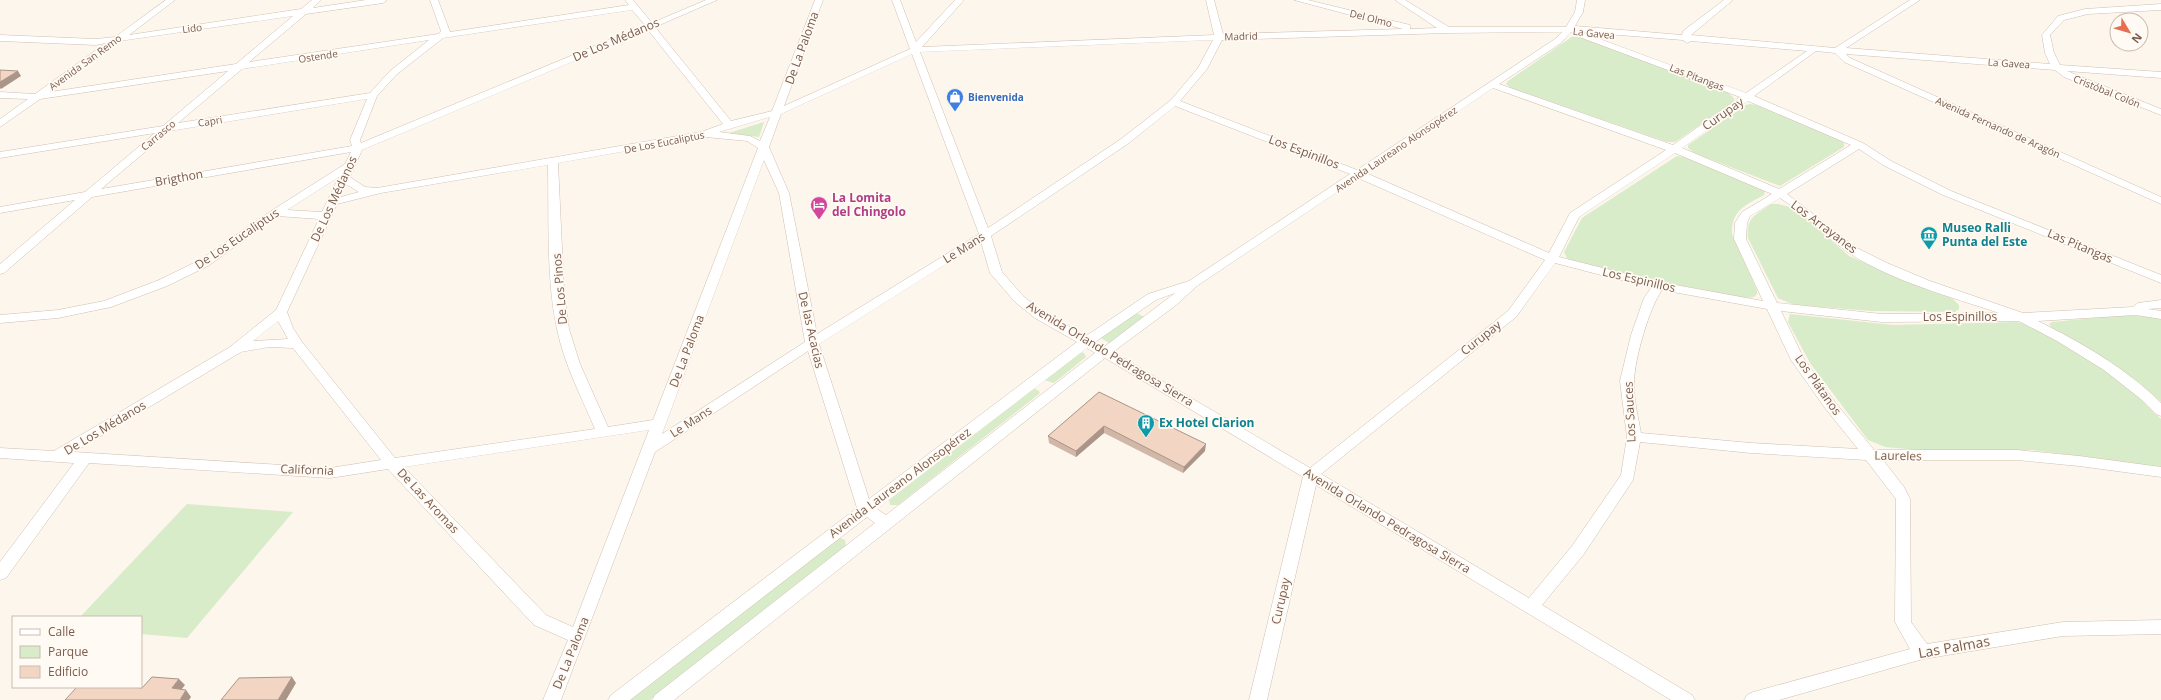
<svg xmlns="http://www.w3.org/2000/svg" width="2161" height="700" font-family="'Open Sans',sans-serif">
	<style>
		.green { fill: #d8ecc9 }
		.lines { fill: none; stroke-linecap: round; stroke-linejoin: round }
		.minor-casing { stroke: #d1beb0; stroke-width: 1 }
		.minor { fill: #fff; fill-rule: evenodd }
		.wall { fill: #d1b7a8 }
		.shaded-wall { fill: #aa9588 }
		.building { fill: #f3d5c3; stroke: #aa9588 }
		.labels { text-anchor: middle; stroke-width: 3.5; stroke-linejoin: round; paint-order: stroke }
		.far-street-label { font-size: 10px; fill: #7a5c4d; stroke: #fffaf3 }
		.far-shop-label { font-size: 10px; font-weight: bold; fill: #366cbe; stroke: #fffaf3; text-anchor: start }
		.street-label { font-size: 12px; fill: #7a5c4d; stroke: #fffaf3 }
		.hotel-label { font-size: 12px; font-weight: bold; fill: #b23c85; stroke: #fffaf3; text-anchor: start }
		.culture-label { font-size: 12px; font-weight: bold; fill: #0d838f; stroke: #fffaf3; text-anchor: start }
		.near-street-label { font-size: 14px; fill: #7a5c4d; stroke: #fffaf3 }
	</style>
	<rect width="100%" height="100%" fill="#fdf6ec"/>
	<path class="green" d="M1573,36L1591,40L1727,92L1734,98L1733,102L1675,142H1667L1511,88L1506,84L1508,81Z
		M1750,104L1762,106L1839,139L1844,143V147L1780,186L1694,153L1688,148V145L1746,105Z
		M764,122L759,137L729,133Z
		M1677,156L1690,158L1765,191L1764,195C1746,205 1731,210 1732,234L1757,290V294L1754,297L1746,298L1657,281L1572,261L1567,258L1564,252L1582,218Z
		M1771,204H1778L1794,208L1849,256L1953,299L1959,305V309L1955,312L1872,311L1794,305L1778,298L1748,238C1746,218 1755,215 1771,204Z
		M1136,313L1145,317L1109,343L1101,338Z
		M1790,314L1893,325L2017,322L2032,326L2102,367L2139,397L2161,419V467L2032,450H1918L1885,447L1868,440L1810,363L1788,322Z
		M2124,315L2161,318V402L2120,369L2052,328L2049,324L2052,322Z
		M1080,352L1084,353L1086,357L1054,383L1044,380Z
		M1034,388L1040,392L1039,394L898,505H890L889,499Z
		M187,504L293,512L187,638L141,634V617H80Z
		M840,538L845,540L846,546L650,700H630L836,539Z"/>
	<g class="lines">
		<g class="minor-casing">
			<path id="minor" d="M166,0H175L129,35L301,9L312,0H321L313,8L366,0H387L383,3L306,14L249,62L438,34L441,31L430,0H438L450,32L629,5L625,0H633L652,23L706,0H717L655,27L731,121L772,111L815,0H823L784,106L910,49L892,0H900L916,42L955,0H964L922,47L1214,35L1206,0H1214L1223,34L1403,29L1294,0H1308L1410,25V29L1437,28L1395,0H1405L1449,27H1566L1575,12L1577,0H1585L1583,12L1575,26L1682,35L1683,31L1724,0H1733L1691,35L1835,48L1910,0H1920L1846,48L2050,64L2045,53L2042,35L2058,16L2085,9L2161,4V10L2088,14L2064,20L2050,35L2054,53L2060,65L2161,72V78L2067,71L2161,109V115L2064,77L2055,70L1846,54L1850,58L2161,197V204L1844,62L1835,53L1816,51L1754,96L1863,143L1891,161L1951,191L2161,275V283L1943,195L1883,165L1859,149L1787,194L1857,248L1887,263L1930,281L2023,313L2133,307L2138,303L2161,300V308L2148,309L2161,311V319L2136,315L2038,321C2082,343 2126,368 2161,403V416L2156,414L2142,400L2104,370L2057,341L2019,321L1882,322L1781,311L1804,359L1835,402L1874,450H2017L2079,456L2161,467V477L2079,466L2017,460H1883L1904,487L1910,499L1911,622L1927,644L2063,622L2161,620V634L2063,636L1923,659L1779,700H1744L1747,695L1753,692L1910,649L1895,622L1896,499L1866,460L1751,453L1640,442L1633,480L1584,554L1542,605L1692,695L1695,700H1671L1316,485L1267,700H1249L1303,477L1105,358L674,700H652L655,695L875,523L867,517L630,700H608L611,695L857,508L808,351L655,452L561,700H543L568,640L534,625L388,469L330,478L89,463L6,578L0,580V562L74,463L0,458V448L54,451L230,347L276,310L319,219L277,216L208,266L167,286L111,307L58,318L0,323V315L58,310L104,301L159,280L200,260L271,211L345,164L351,152L92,197L4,273L0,274V264L75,200L0,213V207L85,192L155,133L0,158V152L163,126L228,71L40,99L0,127V119L28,99L0,98V92L35,94L106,43L96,45L0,41V35L96,39L115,37ZM632,10L645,25L361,143L360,140L377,96L396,75L443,38ZM293,16L236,64L50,92L120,41ZM648,30L723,124L701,132L377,188L365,187L350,177L362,150ZM1562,32L1555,39L1357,170L1180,101L1207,69L1222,40L1447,33ZM1571,32H1574V35L1740,97L1673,145L1499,84L1561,43ZM1581,32L1683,40L1687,43L1691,41L1807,51L1746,93ZM429,40L390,71L370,93L178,123L242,69ZM1213,40L1198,68L1171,100L1121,139L988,228L920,52ZM912,54L979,234L817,334L789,193L769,147L781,114ZM1493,88L1666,150L1570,213L1549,253L1366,173ZM367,99L350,140L352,146L101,189L170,131ZM1748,101L1851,145L1779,189L1682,148ZM1175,106L1350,174L1189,281L1148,294L1086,336L1043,312L1023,296L1002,272L991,236L1129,143ZM770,117L760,141L750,136L719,132ZM706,137L747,141L758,148L653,420L608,427L580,364L569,329L564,291L558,163ZM1675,153L1772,194L1742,212L1735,223L1734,239L1763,301L1659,282L1559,257L1579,217ZM764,160L779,193L805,342L662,434ZM548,165C549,216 546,280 557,329C564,364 581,396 595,429L395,458L302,342L293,328L287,312L337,204L381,193ZM339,177L322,212L287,210ZM1358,178L1545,260L1508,311L1310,468L1113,352L1175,306L1197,286ZM346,184L359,192L341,197ZM1780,198C1805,213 1825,237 1849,253C1894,282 1949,296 1999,313L1882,314L1777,303L1746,239L1747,223L1750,216ZM981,242L990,273L1015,302L1035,318L1077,342L869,499L819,344ZM1555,263L1651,288L1644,298L1631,335L1620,381L1627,437L1621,475L1572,546L1529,598L1321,474L1516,317ZM1662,290L1767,309L1791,360L1825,408L1858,449L1751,443L1641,433C1638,416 1633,397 1634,381C1635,358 1649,308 1662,290ZM1175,293L1104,347L1095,342L1156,300ZM278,321L288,339L253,341ZM269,347L293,348L381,460L330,468L74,452L241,352ZM1087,348L1095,353L886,515L877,509ZM649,430L573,627L546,615L404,467Z"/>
		</g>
		<use href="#minor" class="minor"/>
	</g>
	<path class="wall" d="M1099,392L1205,451L1183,473L1104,433L1076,457L1049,443L1048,436Z"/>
	<path class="shaded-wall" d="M18,71L21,76L1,89L0,88V82Z
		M1104,426V433L1076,457V451Z
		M1206,444L1205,451L1183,473L1184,467Z
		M292,677L296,683L286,700H278Z
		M179,679L185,685L177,695L172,688Z
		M186,690L191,697L189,700H180Z"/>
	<path class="building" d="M0,70L18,71L0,82Z
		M1099,392L1206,444L1184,467L1104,426L1076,451L1048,436Z
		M152,677L179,679L172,688L186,690L180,700H65L77,687H131L142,688Z
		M292,677L278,700H221L239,678Z"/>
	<defs>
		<g id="shop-pin" transform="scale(0.9)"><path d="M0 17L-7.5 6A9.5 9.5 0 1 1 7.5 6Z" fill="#3f7fe0" stroke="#fffaf3"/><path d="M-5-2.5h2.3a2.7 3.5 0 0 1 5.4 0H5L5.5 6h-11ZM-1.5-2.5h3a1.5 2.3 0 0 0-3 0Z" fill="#fff"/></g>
		<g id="hotel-pin" transform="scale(0.9)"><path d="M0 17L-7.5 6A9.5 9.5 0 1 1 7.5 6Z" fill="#d1479c" stroke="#fffaf3"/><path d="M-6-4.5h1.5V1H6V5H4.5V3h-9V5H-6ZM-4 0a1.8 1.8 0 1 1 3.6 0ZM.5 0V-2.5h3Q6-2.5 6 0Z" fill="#fff"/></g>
		<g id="museum-pin" transform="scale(0.9)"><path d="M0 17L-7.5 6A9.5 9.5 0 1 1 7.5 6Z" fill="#0f9aa8" stroke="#fffaf3"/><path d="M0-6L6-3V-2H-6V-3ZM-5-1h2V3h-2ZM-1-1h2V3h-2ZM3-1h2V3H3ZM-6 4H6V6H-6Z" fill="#fff"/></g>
		<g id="building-pin" transform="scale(0.9)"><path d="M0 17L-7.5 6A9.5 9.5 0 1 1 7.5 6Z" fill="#0f9aa8" stroke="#fffaf3"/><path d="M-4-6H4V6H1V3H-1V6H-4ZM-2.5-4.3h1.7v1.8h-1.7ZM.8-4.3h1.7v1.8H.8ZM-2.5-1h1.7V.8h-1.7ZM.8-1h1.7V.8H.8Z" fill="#fff"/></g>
	</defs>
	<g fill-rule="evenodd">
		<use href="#shop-pin" x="955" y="97"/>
		<use href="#hotel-pin" x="819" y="205"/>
		<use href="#museum-pin" x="1929" y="235"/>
		<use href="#building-pin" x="1146" y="423"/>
	</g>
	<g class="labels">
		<g class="far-street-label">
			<text transform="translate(1371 18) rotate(14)" y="4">Del Olmo</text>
			<text transform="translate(192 28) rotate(-8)" y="4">Lido</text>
			<text transform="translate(1594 33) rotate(6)" y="4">La Gavea</text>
			<text transform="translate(1241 36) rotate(-2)" y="4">Madrid</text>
			<text transform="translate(318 56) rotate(-9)" y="4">Ostende</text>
			<text transform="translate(85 62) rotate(-36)" y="4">Avenida San Remo</text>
			<text transform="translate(2009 63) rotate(4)" y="4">La Gavea</text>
			<text transform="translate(1697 77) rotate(21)" y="4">Las Pitangas</text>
			<text transform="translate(2107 91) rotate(22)" y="4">Cristóbal Colón</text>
			<text transform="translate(210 121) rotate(-9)" y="4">Capri</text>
			<text transform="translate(1998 127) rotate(24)" y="4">Avenida Fernando de Aragón</text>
			<text transform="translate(158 135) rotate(-40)" y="4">Carrasco</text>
			<text transform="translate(664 142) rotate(-11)" y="4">De Los Eucaliptus</text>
			<text transform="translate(1396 149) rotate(-34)" y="4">Avenida Laureano Alonsopérez</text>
		</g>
		<g class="far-shop-label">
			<text x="968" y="101">Bienvenida</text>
		</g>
		<g class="street-label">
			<text transform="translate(616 40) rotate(-23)" y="4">De Los Médanos</text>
			<text transform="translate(802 48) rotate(-70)" y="4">De La Paloma</text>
			<text transform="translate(1723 114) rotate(-35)" y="4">Curupay</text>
			<text transform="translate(1304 152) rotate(21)" y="4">Los Espinillos</text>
			<text transform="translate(179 178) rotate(-10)" y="4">Brigthon</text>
			<text transform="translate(334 199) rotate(-65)" y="4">De Los Médanos</text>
			<text transform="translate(1824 227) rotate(37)" y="4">Los Arrayanes</text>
			<text transform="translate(237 239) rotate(-34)" y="4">De Los Eucaliptus</text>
			<text transform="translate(2080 246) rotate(23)" y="4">Las Pitangas</text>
			<text transform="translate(964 248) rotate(-32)" y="4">Le Mans</text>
			<text transform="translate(1639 280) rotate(13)" y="4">Los Espinillos</text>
			<text transform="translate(560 289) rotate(-95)" y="4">De Los Pinos</text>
			<text x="1960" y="321">Los Espinillos</text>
			<text transform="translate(811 330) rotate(77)" y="4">De las Acacias</text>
			<text transform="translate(1481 338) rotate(-38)" y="4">Curupay</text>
			<text transform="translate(687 351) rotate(-69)" y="4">De La Paloma</text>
			<text transform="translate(1110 354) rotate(31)" y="4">Avenida Orlando Pedragosa Sierra</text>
			<text transform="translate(1818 385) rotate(55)" y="4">Los Plátanos</text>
			<text transform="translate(1630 412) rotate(-93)" y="4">Los Sauces</text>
			<text transform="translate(691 422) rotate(-33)" y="4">Le Mans</text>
			<text transform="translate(105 428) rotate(-31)" y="4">De Los Médanos</text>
			<text transform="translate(1898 456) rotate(1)" y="4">Laureles</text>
			<text transform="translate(307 470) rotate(2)" y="4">California</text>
			<text transform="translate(900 483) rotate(-37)" y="4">Avenida Laureano Alonsopérez</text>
			<text transform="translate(428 501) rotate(47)" y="4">De Las Aromas</text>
			<text transform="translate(1387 521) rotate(31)" y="4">Avenida Orlando Pedragosa Sierra</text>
			<text transform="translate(1281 601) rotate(-77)" y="4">Curupay</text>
			<text transform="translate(571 653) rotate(-68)" y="4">De La Paloma</text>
		</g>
		<g class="hotel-label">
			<text x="832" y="202">La Lomita<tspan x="832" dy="14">del Chingolo</tspan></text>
		</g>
		<g class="culture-label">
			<text x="1942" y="232">Museo Ralli<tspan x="1942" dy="14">Punta del Este</tspan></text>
			<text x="1159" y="427">Ex Hotel Clarion</text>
		</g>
		<g class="near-street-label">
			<text transform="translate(1954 647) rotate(-10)" y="5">Las Palmas</text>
		</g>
	</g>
	<rect x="12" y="616" width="130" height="72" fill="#fffaf3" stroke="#cabbb1"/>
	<rect x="20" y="629" width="20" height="6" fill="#ffffff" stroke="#cabbb1"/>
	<text x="48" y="636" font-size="12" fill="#7a5c4d">Calle</text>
	<rect x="20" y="646" width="20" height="12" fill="#d8ecc9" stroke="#cabbb1"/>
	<text x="48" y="656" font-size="12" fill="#7a5c4d">Parque</text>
	<rect x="20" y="666" width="20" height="12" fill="#f3d5c3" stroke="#cabbb1"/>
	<text x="48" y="676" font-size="12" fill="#7a5c4d">Edificio</text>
	<g transform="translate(2129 32) rotate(128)"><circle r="19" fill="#fffaf3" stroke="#cabbb1"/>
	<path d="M0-3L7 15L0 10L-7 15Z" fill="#e76f51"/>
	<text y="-6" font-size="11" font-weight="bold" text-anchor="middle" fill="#7a5c4d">N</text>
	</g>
</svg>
